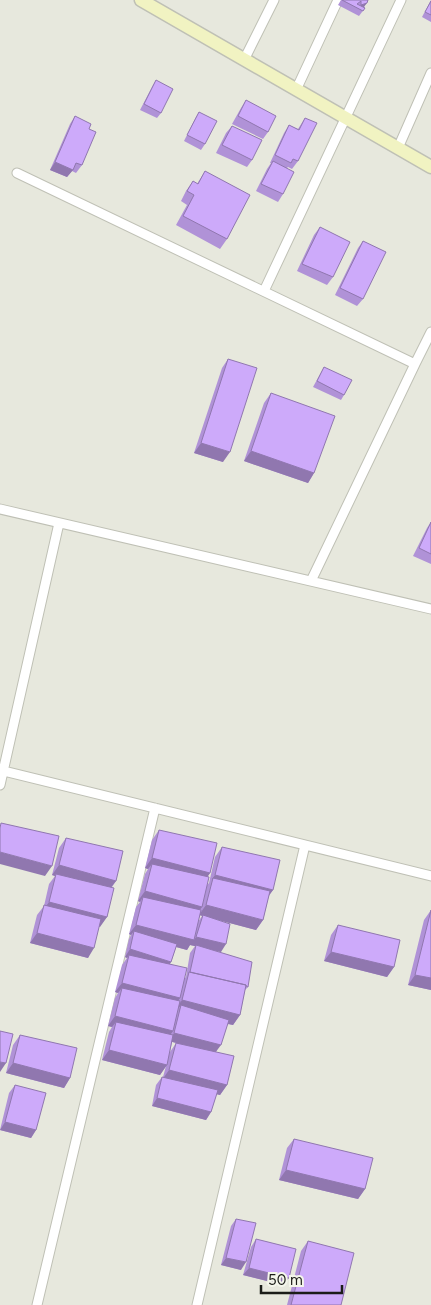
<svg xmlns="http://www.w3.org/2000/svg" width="431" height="1305" font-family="Figtree,sans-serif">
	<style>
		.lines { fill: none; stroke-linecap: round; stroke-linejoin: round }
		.minor-casing { stroke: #bfc0b5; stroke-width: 11 }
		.secondary-casing { stroke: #bfc0b5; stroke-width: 15 }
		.minor { stroke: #fff; stroke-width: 9 }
		.secondary { stroke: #f1f3c2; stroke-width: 12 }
		.wall { fill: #b092d7; fill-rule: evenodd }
		.shaded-wall { fill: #9077af }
		.building { fill: #cdaafa; stroke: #9077af }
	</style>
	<rect width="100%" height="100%" fill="#e7e8dd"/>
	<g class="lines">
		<g class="minor-casing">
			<path id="minor" d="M244,60L274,0
				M296,90L338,0
				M398,148L431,73
				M17,173L415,364L431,332
				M264,291L401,0
				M0,509L431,609
				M311,581L415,364
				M0,770L431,876
				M0,785L59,523
				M37,1305L155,808
				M197,1305L305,845"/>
		</g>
		<g class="secondary-casing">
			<path id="secondary" d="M141,0L431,167"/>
		</g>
		<use href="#minor" class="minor"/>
		<use href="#secondary" class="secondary"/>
	</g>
	<path class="wall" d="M341,0H368L364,7L365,8L359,16L338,5Z
		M431,0V22L422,17Z
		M156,80L161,113L157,118L140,110L153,85Z
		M246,100L268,132L263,139L232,124L241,108Z
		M199,112L205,144L201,150L184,141L196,117Z
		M75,116L89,129L82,165L76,173L72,171L67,177L50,170L70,124Z
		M305,118L298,161L292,169L288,167L287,168L283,194L278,202L256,191L267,169L271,163H270L284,133L289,125L298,129Z
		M232,126L252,160L247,167L216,153L226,133Z
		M205,171L227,239L220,249L176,225L187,205L181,201L186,191L193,181L197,184Z
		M320,227L333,277L327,285L297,271L314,235Z
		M363,241V299L357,306L335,295L358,248Z
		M228,359L223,462L194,453L222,368Z
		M324,367L344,395L341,400L313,387Z
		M271,393L314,473L308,483L244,461L264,403Z
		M431,522V564L413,556L427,528Z
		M159,830L210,873L208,876L207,885L209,883L215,857L222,847L273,890L269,895L263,920L256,930L215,919L221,952L214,951L248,987L245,990L240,1015L233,1025L227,1024L216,1052L227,1085L220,1095L216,1094L211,1112L206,1120L152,1106L156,1085L162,1077H163L166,1066L160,1075L102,1060L109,1032L112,1027L108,1026L115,998L118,993L115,992L122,965L127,958L125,957L129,939L131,935L129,934L136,907L140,902L138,901L145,874L148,869L145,868L152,840ZM200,915L202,916L198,922ZM190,945L195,946L190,953L186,977L184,979L170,964L171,962L176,947L187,950ZM172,1042L176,1043L170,1052Z
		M66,838L116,881L112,887L107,917L99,927L88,958L30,943L37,915L44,906L49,884L55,876L52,875L59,848Z
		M431,910V990L408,985L424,920Z
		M338,925L394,967L387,977L324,961L331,935Z
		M20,1035L70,1078L64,1088L6,1073L13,1045Z
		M15,1085L36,1130L31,1138L0,1130L9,1093Z
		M294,1139L365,1189L358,1199L279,1180L287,1148Z
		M236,1219L241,1270L221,1265L231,1226Z
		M256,1239L283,1285L243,1275L251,1247Z
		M308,1241L341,1305H287L301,1251Z"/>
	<path class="shaded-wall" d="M367,3L363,8L359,9L361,5Z
		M55,162L73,170L67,177L50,170Z
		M201,443L230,452L223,462L194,453Z
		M251,451L314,473L308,483L244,461Z
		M0,852L52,866L45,876L0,864Z
		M152,858L210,873L203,883L152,864L148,869L145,868Z
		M59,865L116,881L109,890L56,874L55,876L52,875Z
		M215,875L273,890L266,900L212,879Z
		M145,891L202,907L195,916L143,897L140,902L138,901Z
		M49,902L107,917L100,927L42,912Z
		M206,905L263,920L256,930L199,915Z
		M136,925L194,940L196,937L226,944L221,952L190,945L187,950L133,935L134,931L131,935L129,934Z
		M37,933L94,948L88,958L30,943Z
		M130,949L171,962L166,969L129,955L127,958L125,957Z
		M331,952L394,967L387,977L324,961Z
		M415,975L431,978V990L408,985Z
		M122,983L180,998L173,1008L122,988L118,993L115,992Z
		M182,1000L240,1015L233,1025L179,1011L181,1005L177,1010H175Z
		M115,1016L173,1031L166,1041L116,1022L112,1027L108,1026Z
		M174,1033L221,1045L215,1053L169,1041Z
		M109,1050L167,1065L160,1075L102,1060Z
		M0,1062L6,1063L0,1072Z
		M13,1063L70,1078L64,1088L6,1073Z
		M169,1070L227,1085L220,1095L162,1080Z
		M157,1098L211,1112L206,1120L152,1106Z
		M5,1122L36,1130L31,1138L0,1130Z
		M286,1170L365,1189L358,1199L279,1180Z
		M226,1258L246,1262L241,1270L221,1265Z
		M249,1268L289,1278L283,1285L243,1275Z"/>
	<path class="building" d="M342,0H368L367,3L361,5V1L357,4L365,8L363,11Z
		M431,1V15L425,12Z
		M156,80L173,89L161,113L144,104Z
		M246,100L276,116L268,132L238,116Z
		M199,112L217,121L205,144L187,135Z
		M75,116L91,124L89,129L96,132L82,165L76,163L73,170L55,162Z
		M305,118L317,123L298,161L293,159L291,163L275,155L289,125L299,130Z
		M232,126L262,140L252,160L222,145Z
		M273,161L294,172L283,194L261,184Z
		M205,171L250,195L227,239L183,216L194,195L187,191L193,181L198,184Z
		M320,227L350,242L333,277L302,264Z
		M363,241L386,252L363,299L340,288Z
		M228,359L257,368L230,452L201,443Z
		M324,367L352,380L344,395L317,381Z
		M271,393L335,416L314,473L251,451Z
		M431,522V554L419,548Z
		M1,823L59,836L52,866L0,852V828Z
		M159,830L217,843L210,873L152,858Z
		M66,838L123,851L116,881L59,865Z
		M222,847L280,860L273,890L215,875Z
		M152,864L209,877L202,907L145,891Z
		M56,874L114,888L107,917L49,902Z
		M213,878L270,891L263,920L206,905Z
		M143,897L201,910L194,940L136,925Z
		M44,905L101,919L94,948L37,933Z
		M431,910V978L415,975Z
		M203,915L230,924L226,944L196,937Z
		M338,925L400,940L394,967L331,952Z
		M134,931L177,944L171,962L130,949Z
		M196,945L252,962L248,987L246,986V985L190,972Z
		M129,955L187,968L180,998L122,983Z
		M189,972L246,985L240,1015L182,1000Z
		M122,988L180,1001L173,1031L115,1016Z
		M181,1005L229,1020L221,1045L174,1033Z
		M116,1022L173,1035L167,1065L109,1050Z
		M0,1031L13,1034L6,1063L0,1062Z
		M20,1035L77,1048L70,1078L13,1063Z
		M176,1043L234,1056L227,1085L169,1070Z
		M162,1077L218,1090L211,1112L157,1098Z
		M15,1085L46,1093L36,1130L5,1122Z
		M294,1139L373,1158L365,1189L286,1170Z
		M236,1219L256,1223L246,1262L226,1258Z
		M256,1239L296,1249L289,1278L249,1268Z
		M308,1241L354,1253L341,1305H291Z"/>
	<path d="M261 1285v8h81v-8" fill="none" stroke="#1b1c18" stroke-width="2.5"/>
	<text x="268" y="1285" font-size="15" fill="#1b1c18" stroke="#f4f6eb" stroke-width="4" paint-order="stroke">50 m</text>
</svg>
